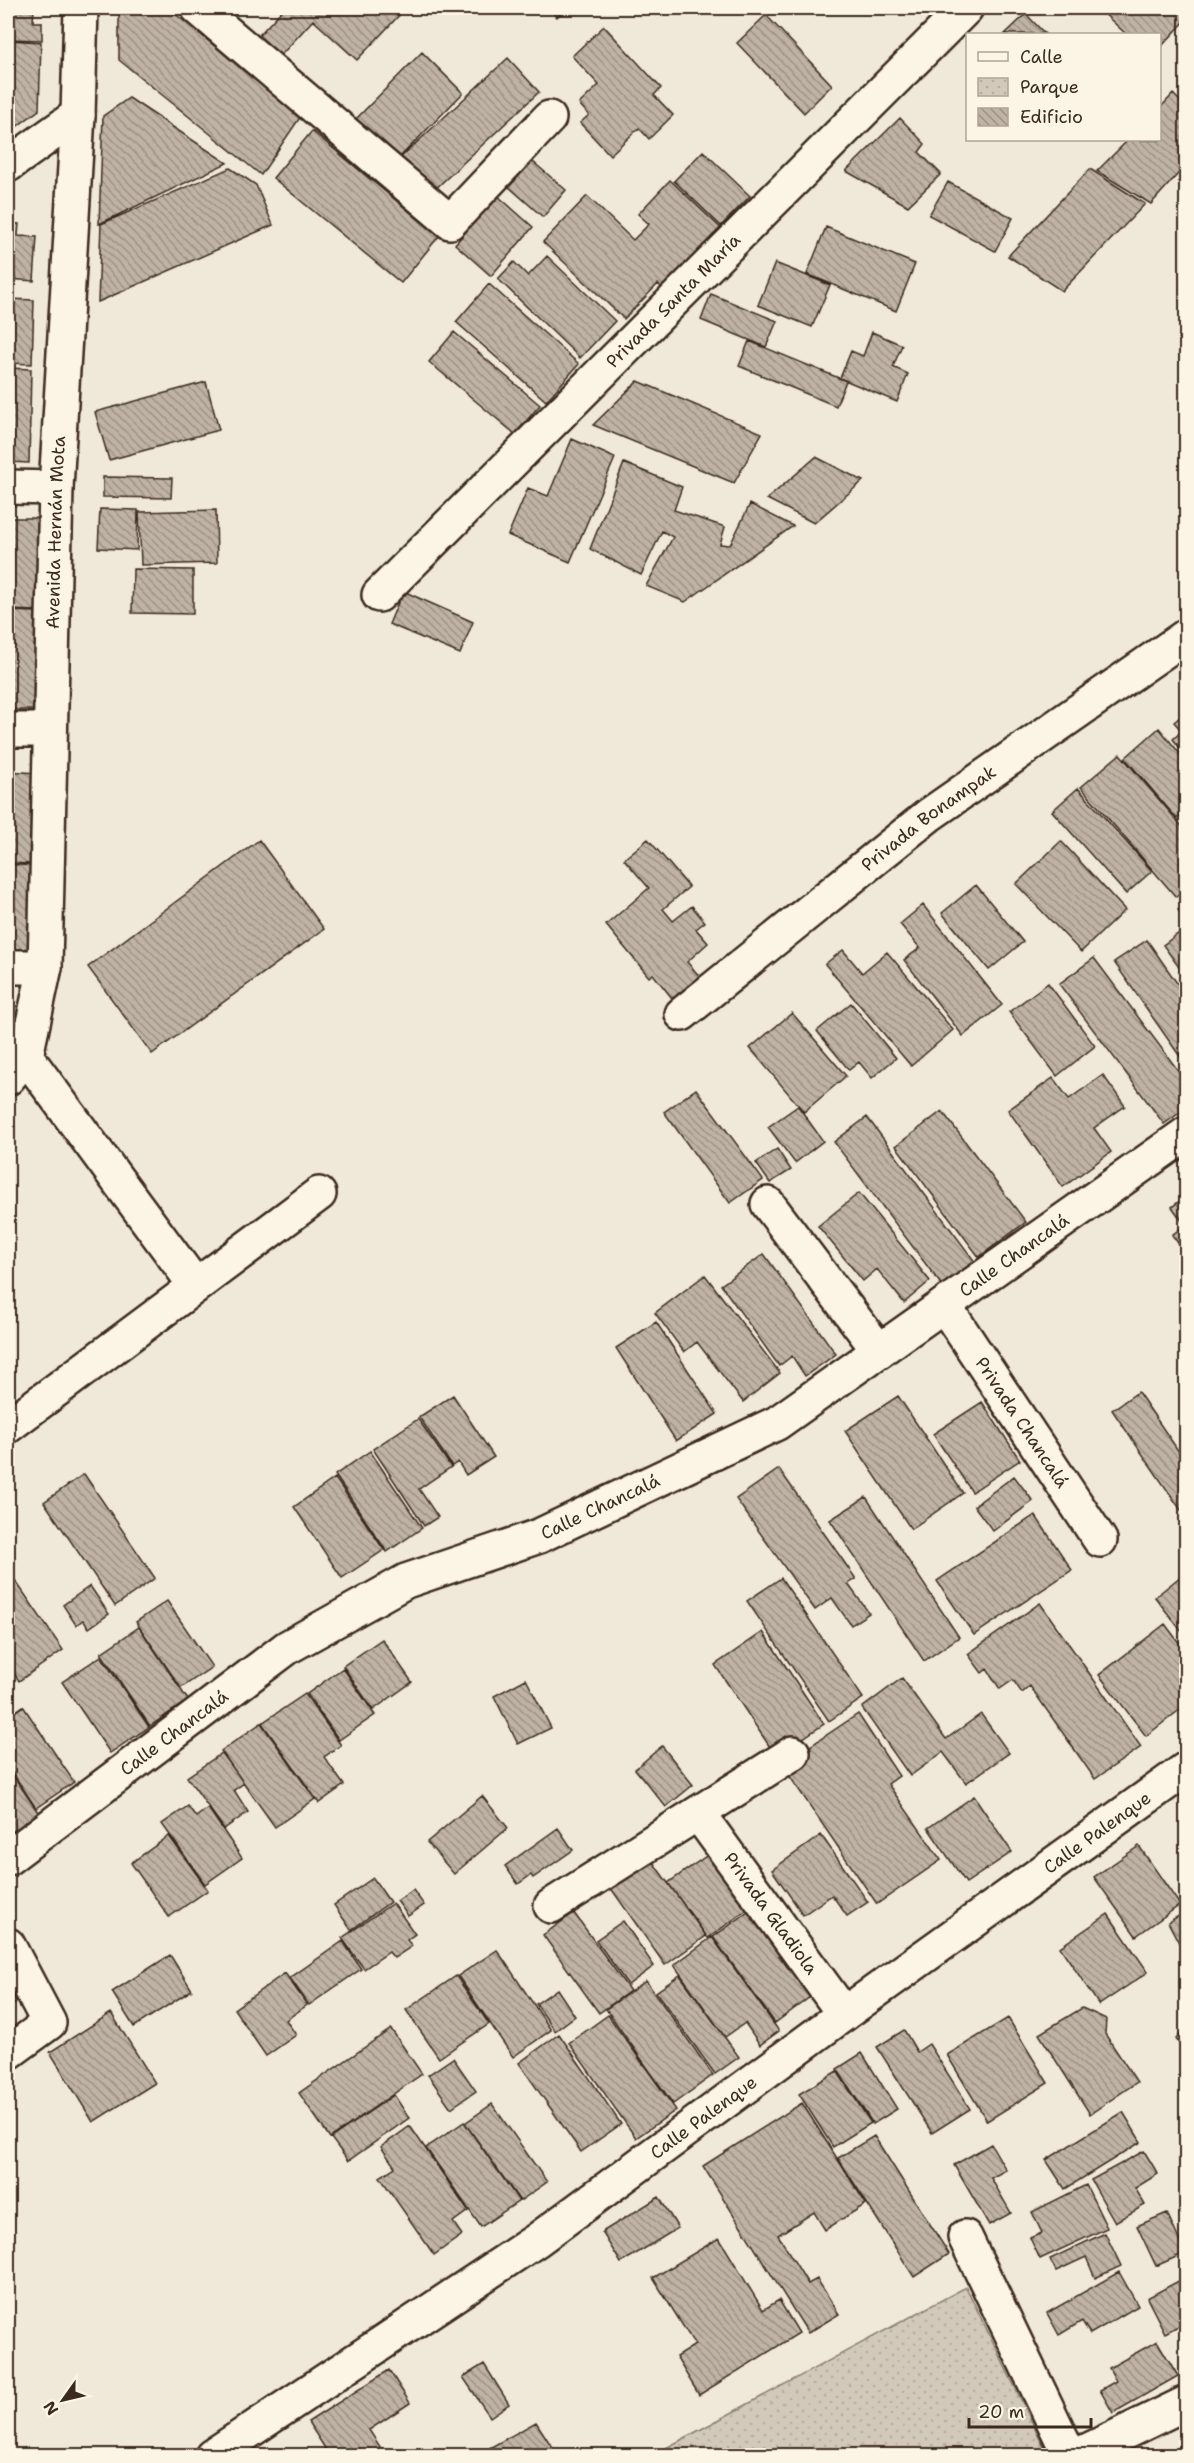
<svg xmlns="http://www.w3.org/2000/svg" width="1194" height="2463" font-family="'Shantell Sans',sans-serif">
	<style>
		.park { fill: url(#park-dots); stroke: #867a6c; stroke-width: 1.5 }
		.building { fill: url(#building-back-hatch); stroke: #3b2a1e; stroke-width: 1.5 }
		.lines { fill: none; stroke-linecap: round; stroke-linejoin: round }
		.minor-casing { stroke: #3b2a1e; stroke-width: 38 }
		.minor { stroke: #fcf5e5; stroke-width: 33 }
		.labels { text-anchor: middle; stroke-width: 4.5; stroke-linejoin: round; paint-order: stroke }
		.street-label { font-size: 18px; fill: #3b2a1e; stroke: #fcf5e5 }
	</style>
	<defs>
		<pattern id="park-dots" width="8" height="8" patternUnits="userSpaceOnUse" patternTransform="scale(1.5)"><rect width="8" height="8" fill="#d2c9ba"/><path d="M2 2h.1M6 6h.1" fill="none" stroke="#b5ad9f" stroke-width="1.8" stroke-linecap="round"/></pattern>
		<pattern id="building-back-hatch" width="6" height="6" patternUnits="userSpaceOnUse" patternTransform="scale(1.5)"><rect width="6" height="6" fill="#beb3a4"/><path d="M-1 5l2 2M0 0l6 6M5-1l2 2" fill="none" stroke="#9c9285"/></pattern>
	</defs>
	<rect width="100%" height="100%" fill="#f0e9d9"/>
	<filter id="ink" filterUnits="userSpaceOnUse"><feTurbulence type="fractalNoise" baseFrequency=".0167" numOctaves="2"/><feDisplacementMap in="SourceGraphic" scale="12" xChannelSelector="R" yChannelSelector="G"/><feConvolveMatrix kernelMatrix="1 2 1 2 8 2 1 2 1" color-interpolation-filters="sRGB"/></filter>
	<g filter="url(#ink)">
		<path class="park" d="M966,2287L1048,2455H653Z"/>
		<path class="building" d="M8,8H34L33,22H42V40L8,39Z
			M119,8H168L301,116L261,175L119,60Z
			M284,8H406L357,60L313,20L272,65L250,45Z
			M548,8H566L557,17Z
			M1098,8H1186V20L1160,48V34H1126Z
			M1026,14L1045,34H1005Z
			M766,15L832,85L804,113L737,43Z
			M604,26L661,88L654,95L673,115L649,139L639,128L610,155L580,123L589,115L579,104L599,85L572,56Z
			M8,40L41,42L39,110L8,133Z
			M422,52L463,93L396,161L355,120Z
			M508,58L539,92L431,193L399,159Z
			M1173,94L1186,107V165L1151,204L1097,171L1128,140H1160V108Z
			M129,98L227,163L99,224L103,116Z
			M900,118L925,144L919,152L941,174L908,206L846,171Z
			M312,131L439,236L401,283L273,178Z
			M703,151L750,196L721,226L674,181Z
			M532,161L566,190L543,217L509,187Z
			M230,168L256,185L273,225L98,302L101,224Z
			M1090,169L1145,204L1062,291L1008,256Z
			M670,180L729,236L672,297L658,284L624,319L543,242L587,196L633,240L649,224L638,214Z
			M948,182L1013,218L995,251L929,215Z
			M498,196L533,227L491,276L455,244Z
			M8,223L19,224L18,236L37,237L34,281L8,279Z
			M826,227L915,264L896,311L807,274Z
			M547,256L615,321L580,358L498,279L514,262L528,276Z
			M775,263L830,285L812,327L758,305Z
			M489,284L579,364L546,401L456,322Z
			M711,294L777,321L766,347L701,320Z
			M8,299L34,300L32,364L8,363Z
			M454,332L540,405L515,434L429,362Z
			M872,332L902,345L893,367L908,374L897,402L840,378L851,351L863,356Z
			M749,341L846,381L836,406L739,366Z
			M8,368L31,369L29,463L8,462Z
			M638,381L762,433L734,483L593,425Z
			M206,382L219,430L109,460L95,412Z
			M572,439L615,458L570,562L508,535L528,488L548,496Z
			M816,457L863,481L814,523L767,499Z
			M624,463L682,487L674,510L725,527L720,544L730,545L750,504L793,526L685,602L646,586L673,537L662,531L641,575L590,549Z
			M103,477L172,478L171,498L103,497Z
			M100,509L138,510L137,550L98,548Z
			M216,510L217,563L141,565L139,512Z
			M8,518H40L39,611L8,610Z
			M133,569L193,570V614L132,613Z
			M403,591L473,622L460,654L389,624Z
			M8,611L35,612L34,710H8Z
			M1186,712V756L1173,739L1182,731L1174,722Z
			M1159,728L1186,761V811L1177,819L1125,758Z
			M1120,754L1186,831V888L1176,897L1081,787Z
			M8,771L36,773L31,864L8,863Z
			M1078,788L1152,871L1126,894L1052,811Z
			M648,839L689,887L663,909L673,921L692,906L705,922L696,929L708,943L687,962L702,979L675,1002L653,974L649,977L606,925L649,888L624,859Z
			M259,840L324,929L152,1054L88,967Z
			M1061,841L1125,910L1081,952L1016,884Z
			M8,864L45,867L39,960L8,958Z
			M976,885L1023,942L989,970L942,913Z
			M1186,904V921L1178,910Z
			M923,905L1002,1005L963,1036L904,960L920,948L900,924Z
			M1186,928V977L1163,945Z
			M1147,940L1186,996V1029L1184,1030L1186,1033V1065L1114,962Z
			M843,950L862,973L887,952L953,1030L911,1066L825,964Z
			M1094,958L1186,1081V1108L1164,1124L1059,984Z
			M1048,983L1095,1046L1057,1076L1009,1012Z
			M851,1003L896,1058L872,1078L859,1062L849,1070L817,1031Z
			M8,1006H29V1020L8,1039Z
			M792,1013L846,1076L804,1112L750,1048Z
			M1103,1075L1125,1106L1094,1128L1111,1152L1063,1187L1008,1110L1053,1078L1069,1099Z
			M696,1089L763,1180L730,1203L664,1112Z
			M798,1106L823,1141L795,1163L768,1127Z
			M942,1111L1026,1222L979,1257L896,1146Z
			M867,1117L976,1263L943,1287L834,1142Z
			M777,1149L791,1170L770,1183L756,1163Z
			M859,1193L930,1281L904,1303L877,1269L863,1281L818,1226Z
			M1186,1196V1254L1172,1235L1185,1225L1172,1207Z
			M764,1254L836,1354L805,1376L792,1356L779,1366L721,1285Z
			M705,1275L780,1373L743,1402L697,1342L684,1352L655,1313Z
			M656,1322L717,1414L676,1441L616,1348Z
			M1138,1392L1186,1462L1185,1516L1112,1410Z
			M453,1395L494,1457L466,1475L458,1462L452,1466L419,1417Z
			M898,1396L963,1493L911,1529L845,1431Z
			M982,1402L1020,1460L972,1492L933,1434Z
			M418,1419L451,1467L419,1489L438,1517L424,1526L373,1449Z
			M370,1451L422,1528L387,1552L335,1475Z
			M779,1469L856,1579L848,1584L869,1613L851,1625L832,1598L815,1610L736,1499Z
			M84,1474L155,1578L115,1606L44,1502Z
			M1014,1476L1033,1501L993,1531L974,1506Z
			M335,1478L384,1550L342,1578L294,1507Z
			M866,1497L959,1637L924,1661L830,1520Z
			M1035,1515L1072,1570L974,1635L937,1581Z
			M8,1570L63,1650L19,1681L8,1663Z
			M1186,1572V1637L1155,1597Z
			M781,1578L863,1698L829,1721L747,1601Z
			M90,1586L109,1614L89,1628L83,1620L76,1625L63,1605Z
			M167,1601L212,1667L181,1688L136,1622Z
			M1040,1603L1141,1747L1095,1779L1030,1686L1022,1693L1013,1680L1000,1689L987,1669L982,1673L968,1654Z
			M1165,1624L1186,1652V1705L1146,1736L1099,1675Z
			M139,1627L188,1700L150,1726L101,1653Z
			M763,1632L824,1724L776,1756L715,1665Z
			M382,1639L412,1682L373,1710L343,1666Z
			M101,1656L149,1727L110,1753L62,1682Z
			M343,1668L375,1715L339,1740L307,1694Z
			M902,1678L946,1739L981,1714L1009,1753L966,1783L943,1752L910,1776L862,1708Z
			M526,1679L551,1728L518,1744L494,1696Z
			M305,1694L341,1745L324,1757L344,1785L319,1803L262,1723Z
			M23,1706L74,1782L36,1808L8,1766V1717Z
			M858,1714L899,1776L888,1784L941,1860L877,1904L782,1765Z
			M261,1723L315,1799L275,1827L221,1751Z
			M662,1746L693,1785L666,1807L635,1769Z
			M222,1753L244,1783L234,1790L248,1812L224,1829L187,1777Z
			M8,1768L42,1818L8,1841Z
			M482,1796L508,1828L454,1874L427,1842Z
			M974,1796L1012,1852L966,1883L928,1828Z
			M188,1806L196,1817L208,1808L242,1858L205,1884L162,1824Z
			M558,1828L573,1850L533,1878L531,1875L518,1884L505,1866Z
			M821,1835L868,1902L847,1916L832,1895L803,1915L772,1870Z
			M169,1836L208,1890L169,1917L131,1863Z
			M1139,1846L1180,1905L1136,1936L1094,1877Z
			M719,1847L758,1902L708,1938L668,1883Z
			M650,1858L706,1936L665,1965L610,1887Z
			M373,1878L390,1902L351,1930L334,1905Z
			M413,1890L424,1905L408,1916L397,1901Z
			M393,1903L415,1934L407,1940L412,1946L394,1958L389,1952L364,1969L342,1938Z
			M761,1903L822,1988L775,2023L713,1937Z
			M1186,1912V1956L1168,1922Z
			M574,1913L630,1991L599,2013L543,1935Z
			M1108,1914L1148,1972L1099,2005L1060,1947Z
			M623,1921L654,1966L628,1985L596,1940Z
			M712,1937L779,2031L760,2045L745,2023L725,2037L674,1965Z
			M343,1941L361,1969L309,2005L290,1978Z
			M497,1950L551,2030L513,2057L458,1976Z
			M170,1955L192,1990L134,2027L112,1992Z
			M285,1973L307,2005L286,2020L296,2035L266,2056L234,2009Z
			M680,1975L739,2057L715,2074L656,1992Z
			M456,1976L489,2024L439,2058L406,2010Z
			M646,1981L713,2075L673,2104L606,2009Z
			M8,1988L17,2002L8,2009Z
			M557,1989L575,2016L555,2031L536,2004Z
			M1082,2008L1106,2019L1105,2034L1137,2082L1090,2114L1039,2034Z
			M111,2013L155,2083L93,2122L50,2052Z
			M608,2015L676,2110L636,2138L569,2043Z
			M1008,2018L1048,2083L987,2121L947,2055Z
			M1186,2028V2054L1176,2039Z
			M391,2029L422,2074L330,2138L299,2093Z
			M904,2030L917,2052L929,2044L970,2109L932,2133L877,2047Z
			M559,2034L621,2124L581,2152L519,2063Z
			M862,2053L897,2109L873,2124L837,2069Z
			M453,2058L476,2091L451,2108L428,2075Z
			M837,2071L871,2123L833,2147L799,2094Z
			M394,2095L409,2118L348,2161L331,2138Z
			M802,2103L866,2204L825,2230L814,2212L778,2235L808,2284L817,2279L839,2314L808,2333L703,2166Z
			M492,2104L547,2182L520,2201L465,2123Z
			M1123,2112L1141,2142L1065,2189L1046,2160Z
			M464,2122L519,2201L481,2227L426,2148Z
			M410,2126L468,2211L453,2222L462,2235L434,2255L380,2177L395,2167L381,2147Z
			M874,2136L949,2254L914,2277L838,2158Z
			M991,2144L1006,2170L991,2178L1011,2213L989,2225L954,2165Z
			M1144,2151L1158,2174L1135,2188L1145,2205L1115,2222L1091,2180Z
			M1086,2185L1107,2228L1040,2259L1030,2238L1042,2233L1032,2212Z
			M659,2197L678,2228L621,2263L602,2232Z
			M1167,2213L1185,2253L1156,2266L1137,2226Z
			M1105,2233L1121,2266L1095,2278L1086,2257L1056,2271L1050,2259Z
			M719,2238L763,2310L779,2300L799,2333L699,2395L676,2357L695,2345L653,2278Z
			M1119,2272L1138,2306L1090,2334L1082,2321L1059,2335L1047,2313Z
			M1186,2277V2322L1165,2333L1147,2298Z
			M1157,2341L1178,2376L1113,2413L1100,2390L1116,2381L1109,2368Z
			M484,2364L509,2404L490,2417L463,2377Z
			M389,2370L410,2403L369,2430L386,2456H330L308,2422Z
			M536,2422L558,2456H475Z
			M324,2449L328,2456H313Z"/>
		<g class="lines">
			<g class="minor-casing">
				<g id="minor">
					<path d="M198,8L450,222L549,118"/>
					<path d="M8,165L78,115"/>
					<path d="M8,487L56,488"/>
					<path id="s1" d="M379,595L966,8"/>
					<path d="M8,730H50"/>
					<path d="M8,967H45"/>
					<path id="s2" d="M682,1014L929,815L1186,636"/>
					<path d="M26,1056L195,1285"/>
					<path id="s3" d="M8,1078L26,1056L45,967L56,488L78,115L81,8"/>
					<path d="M768,1204L879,1351"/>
					<path id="s4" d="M944,1305L1100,1540"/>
					<path d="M8,1426L319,1194"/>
					<path id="s5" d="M698,1813L844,2014"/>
					<path id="s6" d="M8,1858L288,1647L406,1581L539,1536L777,1423L1186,1134"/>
					<path d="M551,1906L793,1753"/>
					<path d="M8,1945L49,2023L8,2053"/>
					<path d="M965,2237L1070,2456"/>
					<path id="s7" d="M212,2456L537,2240L844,2014L1186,1769"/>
					<path d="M1076,2456L1186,2403"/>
				</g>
			</g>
			<use href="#minor" class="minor"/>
		</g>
	</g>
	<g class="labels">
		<g class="street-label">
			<text dy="6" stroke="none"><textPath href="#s1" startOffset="416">Privada Santa María</textPath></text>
			<text dy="6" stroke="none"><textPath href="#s3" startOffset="554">Avenida Hernán Mota</textPath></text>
			<text dy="6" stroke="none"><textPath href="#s2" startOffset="315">Privada Bonampak</textPath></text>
			<text dy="6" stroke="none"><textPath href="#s6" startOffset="1180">Calle Chancalá</textPath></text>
			<text dy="6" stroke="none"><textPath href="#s4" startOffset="141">Privada Chancalá</textPath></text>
			<text dy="6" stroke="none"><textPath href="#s6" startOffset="694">Calle Chancalá</textPath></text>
			<text dy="6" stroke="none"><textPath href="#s6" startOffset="208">Calle Chancalá</textPath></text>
			<text dy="6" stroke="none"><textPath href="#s7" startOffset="1083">Calle Palenque</textPath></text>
			<text dy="6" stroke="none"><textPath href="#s5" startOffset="124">Privada Gladiola</textPath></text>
			<text dy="6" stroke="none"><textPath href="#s7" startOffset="597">Calle Palenque</textPath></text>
		</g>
	</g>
	<rect width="1194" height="2463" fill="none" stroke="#fcf5e5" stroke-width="30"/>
	<rect x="15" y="15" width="1164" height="2433" fill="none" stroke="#3b2a1e" stroke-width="2" filter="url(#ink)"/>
	<rect x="966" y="33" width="195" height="108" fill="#fcf5e5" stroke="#afa495" stroke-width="1.5"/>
	<rect x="978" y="52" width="30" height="9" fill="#fcf5e5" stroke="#afa495" stroke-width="1.5"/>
	<text x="1020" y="63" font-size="18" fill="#3b2a1e">Calle</text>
	<rect x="978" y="78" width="30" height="18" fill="url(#park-dots)" stroke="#afa495" stroke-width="1.5"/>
	<text x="1020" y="93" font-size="18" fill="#3b2a1e">Parque</text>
	<rect x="978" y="108" width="30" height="18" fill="url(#building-back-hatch)" stroke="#afa495" stroke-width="1.5"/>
	<text x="1020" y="123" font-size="18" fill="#3b2a1e">Edificio</text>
	<g transform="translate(63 2400) rotate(236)" stroke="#fcf5e5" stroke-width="4.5" paint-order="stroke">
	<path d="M0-4.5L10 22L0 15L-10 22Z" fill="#3b2a1e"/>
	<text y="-9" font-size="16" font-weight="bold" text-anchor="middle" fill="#3b2a1e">N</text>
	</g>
	<path d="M969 2418v9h122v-9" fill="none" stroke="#3b2a1e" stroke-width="3"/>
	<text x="978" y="2418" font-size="18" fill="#3b2a1e" stroke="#fcf5e5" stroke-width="4.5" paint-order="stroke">20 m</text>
</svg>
